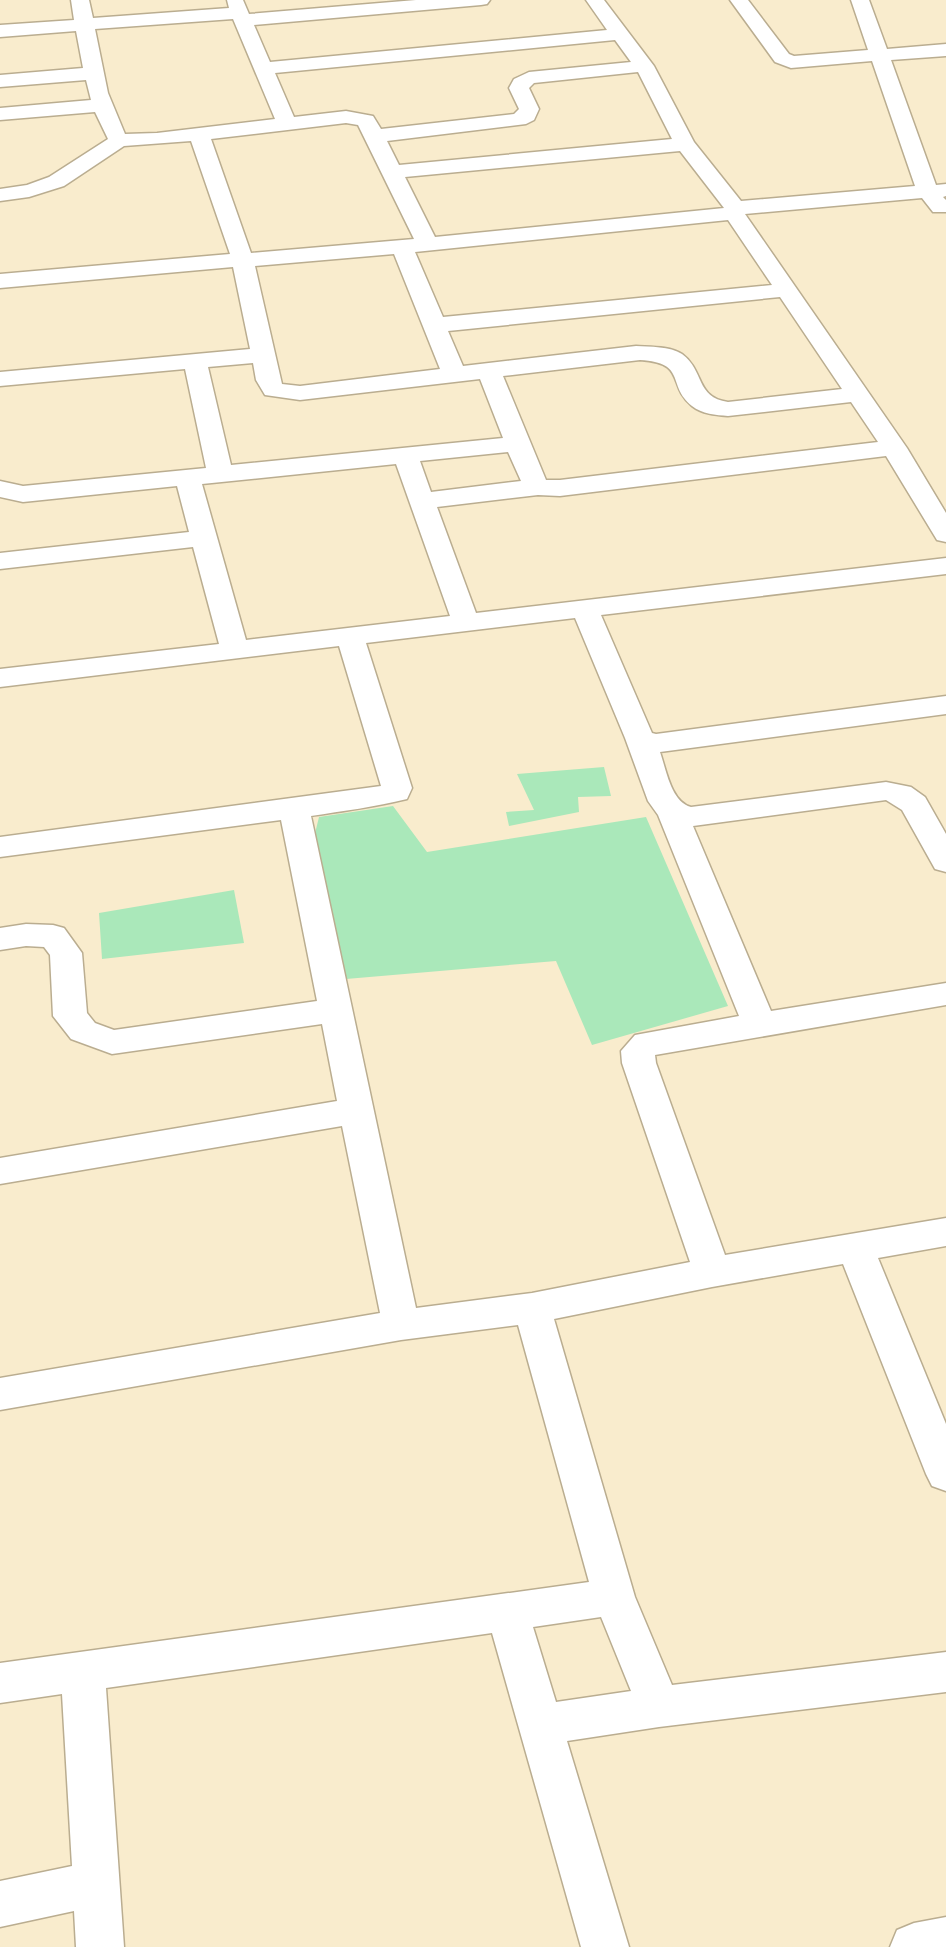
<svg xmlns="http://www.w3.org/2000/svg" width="946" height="1947" font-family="'Fira Sans',sans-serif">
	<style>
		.green { fill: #aae8ba }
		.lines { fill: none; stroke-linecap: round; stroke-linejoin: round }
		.street-casing { stroke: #baad90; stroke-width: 3 }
		.street { fill: #fff; fill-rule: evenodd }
	</style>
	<rect width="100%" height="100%" fill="#f9eccd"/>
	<path class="green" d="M604,767L611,796L578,797L579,812L509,826L506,812L534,810L517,774Z
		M393,806L427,852L646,817L728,1006L592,1045L556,961L346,979L306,870L319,817Z
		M234,890L244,943L102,959L99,913Z"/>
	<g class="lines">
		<g class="street-casing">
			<path id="street" d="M71,0H89L93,18L229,8L227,0H243L249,14L416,0H490L487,4L481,5L254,25L270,62L607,30L586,0H604L654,66L694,142L741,201L915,186L872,61L791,68L775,62L730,0H748L789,54L794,56L868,50L851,0H869L887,49L946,44V56L891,60L936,185L946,184V196L943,197L946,200V212H933L922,198L745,214L907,448L946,513V542L937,540L886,456L560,496L538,495L437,507L476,613L946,558V574L601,615L652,733L656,734L946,696V714L660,752C666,769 671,802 691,807L886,782L911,787L925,797L946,834V872L935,869L902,810L886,800L693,826L771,1011L946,983V1005L655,1055L656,1063L725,1255L946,1218V1246L878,1258L946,1424V1491L932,1486L926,1474L843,1264L712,1287L554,1319L635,1597L672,1685L946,1652V1692L659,1727L567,1741L629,1947H581L492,1633L106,1688L124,1947H76L74,1911L0,1927V1881L72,1866L62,1694L0,1703V1663L589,1582L518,1325L401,1340L0,1410V1378L380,1313L342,1126L0,1184V1158L337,1101L322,1024L112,1054L71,1039L53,1016L50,955L44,947L26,946L0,950V928L26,924L53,925L64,928L82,953L87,1013L95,1023L114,1030L317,1001L281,820L0,857V837L381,786L339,646L0,687V669L219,644L193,547L0,569V553L189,532L177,486L23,502L0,497V481L23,486L206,468L185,369L0,386V372L250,349L233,267L0,288V274L230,254L191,141L124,146L64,186L29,197L0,201V189L27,185L49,177L108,139L95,112L0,120V108L91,100L86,80L0,87V75L83,68L76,31L0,37V25L74,20ZM233,19L275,119L157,133L125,134L108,93L95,29ZM615,40L631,62L529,72L514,79L509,88L519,109L514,114L381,129L373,116L346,111L294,117L275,73ZM638,72L672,139L399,165L387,141L526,124L534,120L539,109L529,88L534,83ZM346,123L358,125L414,239L251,253L211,139ZM680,151L724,208L435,237L405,177ZM728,220L772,285L443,317L415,252ZM394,254L440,369L300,386L282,384L255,266ZM780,297L842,389L728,402C695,397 705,371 682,354C670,346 650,347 636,346L463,366L448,331ZM640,360C688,363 666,385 692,406C702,414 716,415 728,416L851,402L878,442L560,480H546L503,376ZM253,363L256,380L265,395L300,400L480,379L503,438L231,465L208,367ZM508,452L521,481L431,492L420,461ZM396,464L450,616L246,640L202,484ZM575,618L625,738L648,801L658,815L739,1016L635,1035L621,1051L622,1063L690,1262L532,1293L416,1308L311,816C343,811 375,807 407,799L412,788L366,643ZM601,1617L631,1691L556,1702L533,1627Z
				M946,1917V1947H890L897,1930L914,1923Z"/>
		</g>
		<use href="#street" class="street"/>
	</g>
</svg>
